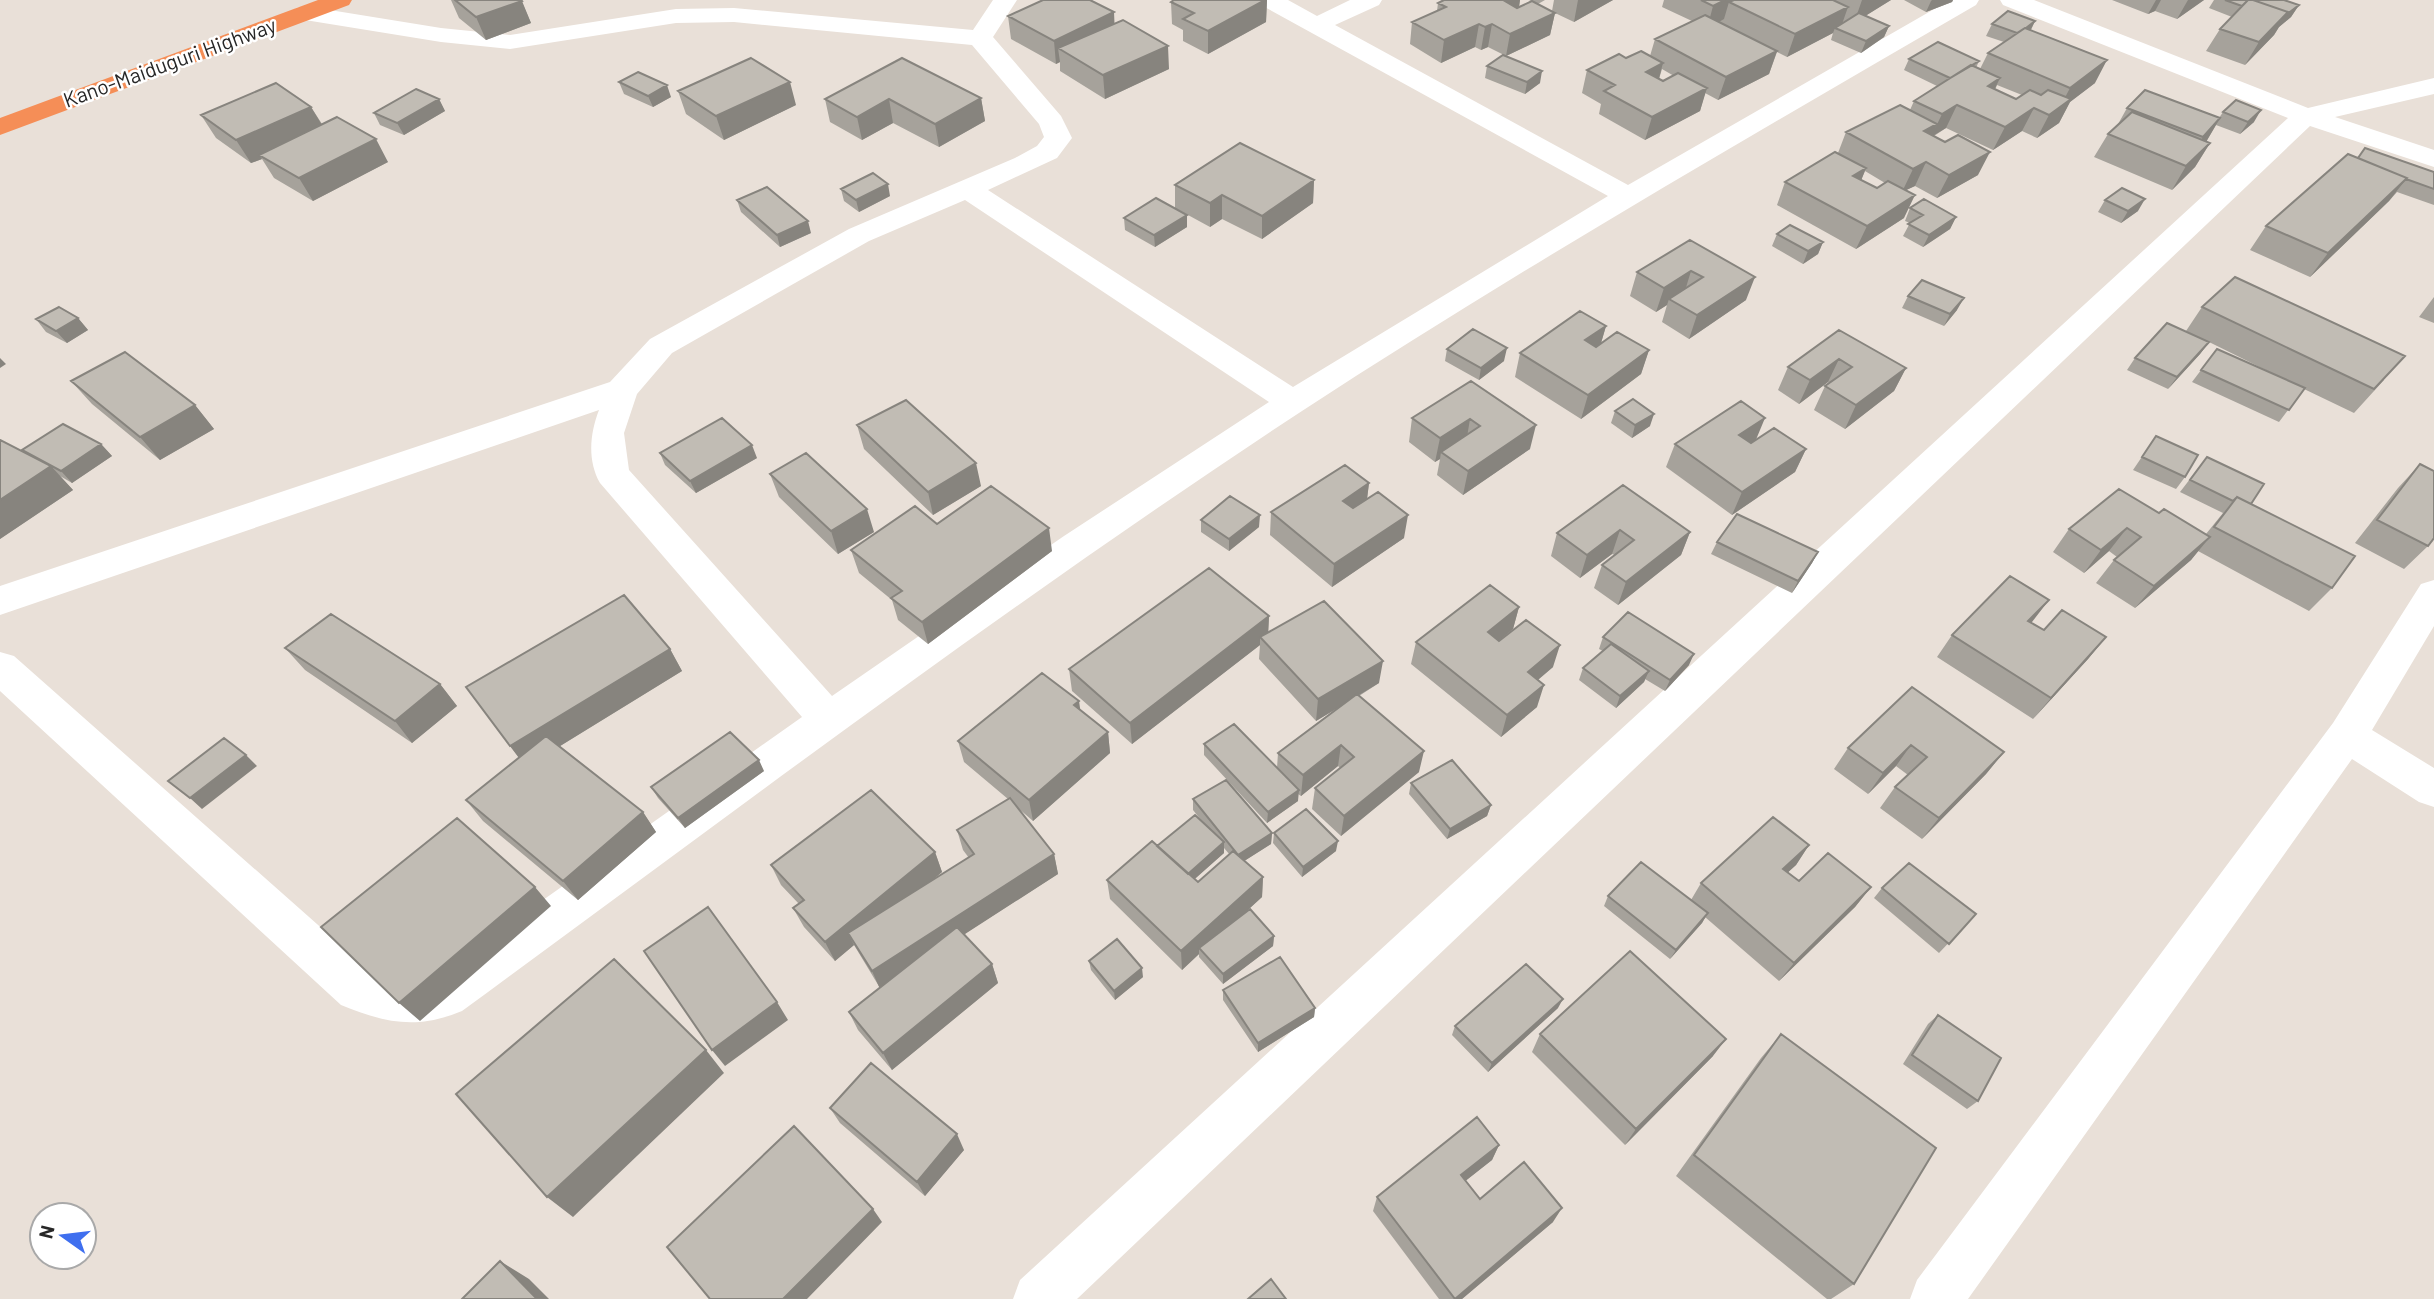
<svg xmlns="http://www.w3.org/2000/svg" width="2434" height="1299" font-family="Barlow,sans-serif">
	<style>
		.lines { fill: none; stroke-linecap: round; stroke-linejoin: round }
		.minor { fill: #fff; fill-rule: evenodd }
		.highway { fill: #f58e57; fill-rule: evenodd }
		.wall { fill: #a6a29b; fill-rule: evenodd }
		.shaded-wall { fill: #87847e }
		.building { fill: #c1bcb4; stroke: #87847e; stroke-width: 2 }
		.labels { text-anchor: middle; stroke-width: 5; stroke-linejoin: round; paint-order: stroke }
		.far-street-label { font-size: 21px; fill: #272727; stroke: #fff }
	</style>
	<rect width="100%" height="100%" fill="#e9e0d8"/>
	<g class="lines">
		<path class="minor" d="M993,0H1017L993,37L1061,116L1072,138L1057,158L988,190L1293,387L1608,196L1261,5L1258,0H1288L1317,16L1350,0H1382L1379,5L1335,25L1628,185L1950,0H1979L1976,5C1749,137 1521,268 1302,411C1014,600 740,807 462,1011C416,1030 386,1023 341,1005L0,691V652L14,656L370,971L404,980L437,975L802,717L600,483C587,460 590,433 599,410L0,615V586L610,382L650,339L849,229L1015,158L1037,146L1044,137L1039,124L972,45L734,22L676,23L510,49L441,42L305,20L296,18L293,13L296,8L305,6L441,28L510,35L676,9L734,8L973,30ZM965,200L1269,402L1064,536L832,696L629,470L624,433L637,394L672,353L869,241Z
			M2000,0H2034L2308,108L2434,78V94L2335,117L2434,150V167L2310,126L1077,1299H1013L1020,1280L2288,118L2003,5Z
			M2434,580V626L2372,730L2434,768V807L2419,802L2352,759L1968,1299H1910L1917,1280L2333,723L2421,584Z"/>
		<path class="highway" d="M318,0H352L349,5L0,135V118Z"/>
	</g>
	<path class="wall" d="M451,0H521L531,23L486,40L459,18Z
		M1174,0H1267L1266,22L1208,54L1183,41V30L1172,24L1171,2Z
		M1444,0H1520L1519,7L1531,1L1529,0H1545L1538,4L1552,11L1554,0H1613L1574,22L1555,13L1550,35L1506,56L1488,47L1481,50L1475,47L1441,63L1410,44L1412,22L1437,11L1438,3Z
		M1664,0H1891L1865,16L1889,26L1884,37L1861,53L1831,40L1833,33L1787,57L1777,52L1769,74L1718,100L1705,93L1700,111L1645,140L1599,114L1601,104L1582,93L1587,70L1626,58L1650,56L1655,39L1692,21L1662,7ZM1662,69L1674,76L1663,81L1659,79Z
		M1904,0H1953L1952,2L1926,12Z
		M2112,0H2204L2177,19L2155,11L2148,14Z
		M2214,0H2284L2299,5L2291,17L2279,27L2274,35L2245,65L2206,51L2220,29L2232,17L2209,8Z
		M1114,12V23L1169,69L1105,99L1060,71V62L1056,64L1011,39L1008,16Z
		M2035,21L2031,30L2095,83L2070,102L2059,123L2037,138L2022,131L1993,150L1946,128L1934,136L1978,175L1937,198L1915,186L1906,190L1904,218L1856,249L1777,205L1785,182L1838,153L1846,132L1910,110L1914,101L1937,86L1904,70L1909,59L1979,61L1976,68L1980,69L1988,53L2004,42L1986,36L1992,24ZM1997,85L2022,95L2016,99L1995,90ZM1865,171L1885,183L1877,188L1861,180Z
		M1487,66L1540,83L1525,94L1485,78Z
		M619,82L671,97L653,107L624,94Z
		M678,91L796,105L724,140L686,114Z
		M981,98L985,121L939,147L893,123L862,140L830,122L825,99Z
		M439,99L445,111L404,135L380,125L374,113Z
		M311,107L322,124L388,162L313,201L274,178L262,159L251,163L216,138L201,115Z
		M2127,108L2219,118L2223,112L2254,122L2240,134L2216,125L2206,142L2210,143L2195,167L2172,190L2094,157L2108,134L2117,126Z
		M2358,158L2434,172V205L2397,192L2389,201L2310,277L2250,250L2266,226Z
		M1314,180L1313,203L1262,239L1222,219L1210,227L1177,209L1187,227L1155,247L1125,230L1124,218L1175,208V185Z
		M841,189L890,196L859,212L844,201Z
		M737,200L811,233L780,247L741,212Z
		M2105,200L2138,211L2121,223L2098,212Z
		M1910,208L1956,217L1950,229L1923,247L1903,236L1910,223L1905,221Z
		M1777,234L1823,242L1818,254L1803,264L1772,246Z
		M1690,240L1746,300L1689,339L1662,322L1667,305L1656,312L1630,296L1637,272Z
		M1908,296L1957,310L1944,326L1902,308Z
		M2434,297V323L2419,317Z
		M2202,307L2384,380L2354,413L2304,389L2279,422L2192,382L2217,349L2292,383L2209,342L2200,354L2168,389L2127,370L2135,358L2204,340L2186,331Z
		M78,318L88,330L67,343L46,332L36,319Z
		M1606,326L1601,343L1649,350L1641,374L1581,419L1515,377L1520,353Z
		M1839,330L1906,368L1894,391L1845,429L1814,410L1825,386L1829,383L1828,382L1799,404L1778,390L1788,367Z
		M1447,349L1504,361L1479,380L1445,361Z
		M71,381L195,405L214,429L160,460L92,404Z
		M1471,381L1530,449L1463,495L1437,475L1440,459L1435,462L1409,442L1412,418Z
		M1615,411L1650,426L1632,438L1611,423Z
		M857,425L981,486L933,515L864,449Z
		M2156,436L2185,477L2176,489L2133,470Z
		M1757,439L1806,449L1795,472L1732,515L1666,467L1675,444Z
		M0,440L23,452L101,444L112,456L72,483L60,476L73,490L0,539Z
		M660,453L757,458L696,493L665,465Z
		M2207,457L2332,588L2309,611L2198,551L2191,560L2135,608L2096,583L2114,560L2117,557L2109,551L2084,573L2053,552L2069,529L2159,513L2206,534L2223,513L2180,492Z
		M2420,464L2428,546L2404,569L2355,543L2398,488Z
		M770,474L874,532L838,554L779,497Z
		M1369,483L1367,499L1404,538L1332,587L1270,535L1271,512Z
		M1623,485L1690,532L1681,555L1618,605L1594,588L1602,565L1615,555L1612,554L1580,578L1551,556L1557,533Z
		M1201,520L1259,527L1229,551L1201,532Z
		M937,524L1052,551L928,644L898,620L892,600L859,573L851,550Z
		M1717,542L1818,552L1812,563L1792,593L1711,554Z
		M1519,607L1513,629L1499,641L1553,667L1538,680L1537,707L1501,737L1411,664L1416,642Z
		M1269,616L1268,632L1379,683L1359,696L1419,772L1341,836L1312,809L1315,788L1340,768L1338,766L1301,796L1298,794V801L1267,823L1204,755V744L1277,768L1278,753L1336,709L1316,721L1259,659L1260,645L1132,744L1072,691L1069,669Z
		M2032,623L2044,630L2106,637L2088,659L2033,719L1937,657L1952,635Z
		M1603,637L1689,665L1665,691L1645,679L1644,682L1616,708L1579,680L1583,668L1603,651L1599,649Z
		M285,648L440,684L457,706L412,743L305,670Z
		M670,649L682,671L560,746L643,812L656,832L578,900L483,821L466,800L519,758L466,687Z
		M1912,687L2004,752L1986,774L1922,839L1880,808L1895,787L1908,775L1896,766L1868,794L1834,769L1848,748Z
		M1080,710L1108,732L1110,753L1033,821L1018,808L1054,854L1058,874L964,934L992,964L998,983L892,1070L858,1030L849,1012L880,988L854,945L835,961L804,927L793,908L799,904L781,885L771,865L935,852L942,872L932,881L969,858L963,850L957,830L1008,799L964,762L958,741Z
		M764,771L685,828L658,798L651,787Z
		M1411,783L1491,805L1487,816L1447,839L1409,794Z
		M1193,799L1272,833L1271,844L1244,861L1263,877L1262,897L1240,917L1274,936L1273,946L1223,984L1199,957V954L1182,970L1110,899L1107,880L1157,846L1205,825L1193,810ZM1224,848L1230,855L1198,882L1194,879L1224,853Z
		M1274,833L1336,851L1302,877L1273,843Z
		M1809,845L1796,865L1788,872L1799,881L1871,887L1855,907L1779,981L1705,917L1702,923L1670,959L1604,906L1608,896L1691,900L1701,883Z
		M1882,888L1976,914L1939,953L1874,898Z
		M1089,961L1143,977L1115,1000L1091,970Z
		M1223,990L1315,1008L1314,1017L1258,1052L1223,1000Z
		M1558,1008L1488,1072L1452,1035L1455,1026Z
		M1938,1015L1978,1101L1967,1109L1903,1064L1928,1024Z
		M1540,1034L1713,1056L1625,1145L1532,1052Z
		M1781,1034L1854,1284L1831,1299H1827L1676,1176L1761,1058Z
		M830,1108L964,1150L925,1196L840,1123Z
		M1499,1145L1492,1160L1465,1181L1480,1199L1553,1222L1462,1299H1439L1373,1211L1377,1197Z"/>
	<path class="shaded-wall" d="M1265,0H1267L1266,22L1208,54V31Z
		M1503,0H1520L1518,13Z
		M1578,0H1613L1574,22Z
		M1720,0H1736L1729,2L1724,19L1707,29L1713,6Z
		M1862,0H1891L1854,23Z
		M1932,0H1953L1952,2L1926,12L1931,1Z
		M2156,0H2161L2155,11L2148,14Z
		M2188,0H2204L2177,19Z
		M522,1L531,23L486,40L476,17Z
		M2299,5L2291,17L2279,27L2274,35L2245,65L2259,42L2288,12Z
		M1848,7L1840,30L1835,28L1833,33L1787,57L1795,34Z
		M1114,12L1115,35L1058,48L1060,62L1056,64L1054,41Z
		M1555,13L1550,35L1506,56L1510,34Z
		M2035,21L2029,33L2019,34Z
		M1479,24L1475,47L1441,63L1444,40Z
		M1492,24L1488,47L1481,50L1485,27Z
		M1889,26L1884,37L1861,53L1866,41Z
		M1168,46L1169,69L1105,99L1103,75Z
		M1777,51L1769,74L1718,100L1726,77Z
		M2107,60L2095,83L2070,102L2059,123L2037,138L2049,115L2060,107L2070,88Z
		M1663,63L1657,86L1646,72Z
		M1542,71L1540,83L1525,94L1527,82Z
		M2000,78L1989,101L1988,86Z
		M790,82L796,105L724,140L716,116Z
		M667,85L671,97L653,107L648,96Z
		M1707,88L1700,111L1645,140L1652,117Z
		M981,98L985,121L939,147L935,124Z
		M439,99L445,111L404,135L397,123Z
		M889,99L893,123L862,140L857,117Z
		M1957,105L1946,128L1931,137L1942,114Z
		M311,107L325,130L259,155L262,159L251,163L236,140Z
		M2034,108L2022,131L1993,150L2005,127Z
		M2261,110L2254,122L2240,134L2248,122Z
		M2220,118L2206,142L2188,160L2203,137Z
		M1937,124L1927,147L1924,131Z
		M376,139L388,162L313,201L299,178Z
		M2210,143L2195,167L2172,190L2186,166Z
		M1990,152L1978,175L1937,198L1949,175Z
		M1926,162L1915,186L1902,192L1913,169Z
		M1866,168L1857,191L1853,176Z
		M2407,178L2389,201L2310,277L2328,253Z
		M1314,180L1313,203L1262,239V216Z
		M888,184L890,196L859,212L856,200Z
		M1222,195V219L1210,227V203Z
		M1915,195L1904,218L1856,249L1867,226Z
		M2145,199L2138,211L2121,223L2128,211Z
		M1187,215V227L1155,247L1154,235Z
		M1956,217L1950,229L1923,247L1929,235Z
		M808,221L811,233L780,247L777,235Z
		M1823,242L1818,254L1803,264L1808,251Z
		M1691,271L1684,294L1669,299L1667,305L1656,312L1664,288Z
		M1755,277L1746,300L1689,339L1697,315Z
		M1964,298L1957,310L1944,326L1950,314Z
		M78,318L88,330L67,343L56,331Z
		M1606,326L1599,350L1585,340Z
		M2209,342L2200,354L2168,389L2177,377Z
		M1507,348L1504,361L1479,380L1481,368Z
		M1649,350L1641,374L1581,419L1588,395Z
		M0,358L6,364L0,368Z
		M1839,359L1828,382L1799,404L1810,380Z
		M1906,368L1894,391L1845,429L1856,405Z
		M195,405L214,429L160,460L140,437Z
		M1654,414L1650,426L1632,438L1635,425Z
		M1765,418L1755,442L1730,458L1739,435Z
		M1470,419L1466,443L1441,452L1440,459L1435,462L1440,438Z
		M1536,425L1530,449L1463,495L1468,471Z
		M101,444L112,456L72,483L61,471Z
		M752,445L757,458L696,493L690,481Z
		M1806,449L1795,472L1732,515L1742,492Z
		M976,463L981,486L933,515L928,492Z
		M51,466L73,490L0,539V500Z
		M1369,483L1366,507L1341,524L1343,501Z
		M867,509L874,532L838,554L831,531Z
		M1260,515L1259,527L1229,551V539Z
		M1408,515L1404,538L1332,587L1334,564Z
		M1049,528L1052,551L928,644L922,622Z
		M2127,528L2109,551L2084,573L2101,550Z
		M1620,530L1612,554L1580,578L1587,555Z
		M1690,532L1681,555L1618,605L1626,582Z
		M2210,537L2191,560L2135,608L2154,586Z
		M1818,552L1812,563L1792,593L1798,581Z
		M2049,600L2032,622L2012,643L2028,621Z
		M1519,607L1513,629L1482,654L1488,632Z
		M1269,616L1268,638L1260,637V645L1132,744L1130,723Z
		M2106,637L2088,659L2033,719L2051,698Z
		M1560,645L1553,667L1521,694L1528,672Z
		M670,649L682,671L526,767L510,746Z
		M1694,654L1689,665L1665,691L1670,680Z
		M1383,661L1379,683L1316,721L1318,699Z
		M1649,671L1644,682L1616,708L1620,696Z
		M440,684L457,706L412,743L395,721Z
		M1544,685L1537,707L1501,737L1507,715Z
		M1079,701L1082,722L1074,705Z
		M1108,732L1110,753L1033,821L1029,800Z
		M1341,745L1338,766L1301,796L1303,775Z
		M1911,745L1896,766L1868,794L1883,773Z
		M1424,751L1419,772L1341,836L1344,816Z
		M2004,752L1986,774L1922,839L1939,818Z
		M246,755L257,766L202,809L190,798Z
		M759,760L764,771L685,828L678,818Z
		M1299,790L1298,801L1267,823L1268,812Z
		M1491,805L1487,816L1447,839L1450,829Z
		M643,812L656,832L578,900L563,881Z
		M1272,833L1271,844L1238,865V855Z
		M1338,841L1336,851L1302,877L1303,867Z
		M1224,842V853L1187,886L1186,876Z
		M1809,845L1796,865L1770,889L1783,869Z
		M935,852L942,872L855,944L848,933L854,945L835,961L825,942Z
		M1054,854L1058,874L880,989L872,971Z
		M1263,877L1262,897L1203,951L1199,948V954L1182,970L1181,951Z
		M535,887L551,906L420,1021L399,1003Z
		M1871,887L1855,907L1779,981L1794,963Z
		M1708,913L1702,923L1670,959L1676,950Z
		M1274,936L1273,946L1223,984V974Z
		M992,964L998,983L892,1070L883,1053Z
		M1142,968L1143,977L1115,1000L1114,991Z
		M1563,999L1558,1008L1488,1072L1492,1063Z
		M777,1002L788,1020L725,1066L712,1050Z
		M1315,1008L1314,1017L1258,1052V1043Z
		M1726,1039L1713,1056L1625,1145L1636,1129Z
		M706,1050L724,1073L573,1217L547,1197Z
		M957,1134L964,1150L925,1196L917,1182Z
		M1499,1145L1492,1160L1454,1190L1461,1175Z
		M1562,1208L1553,1222L1462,1299H1455Z
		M873,1209L882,1222L807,1299H783Z
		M500,1261L529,1279L549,1299H537Z"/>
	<path class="building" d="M455,0H521L522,1L476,17Z
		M1043,0H1090L1114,12L1054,41L1008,16Z
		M1174,0H1265L1208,31L1183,19L1194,13L1171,2Z
		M1444,0H1503L1517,8L1532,1L1555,13L1510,34L1492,24L1485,27L1479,24L1444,40L1412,22L1446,7L1438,3Z
		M1701,0H1725L1713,6Z
		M1734,0H1833L1848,7L1795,34L1729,2Z
		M2225,0H2248L2242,6Z
		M2248,0H2253L2288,12L2259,42L2220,29Z
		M2253,0H2284L2299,5L2286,15L2288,12Z
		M2008,11L2035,21L2026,28H2025L2017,33L1992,24Z
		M1859,13L1889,26L1866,41L1835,28Z
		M1705,15L1777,51L1726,77L1655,39Z
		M1123,20L1168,46L1103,75L1058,48Z
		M2025,28L2107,60L2070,88L1988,53Z
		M1938,42L1979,61L1950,78L1909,59Z
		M1641,51L1663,63L1646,72L1663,81L1678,73L1707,88L1652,117L1604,91L1615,85L1587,70L1619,54L1626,58Z
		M1503,55L1542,71L1527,82L1487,66Z
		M751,58L790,82L716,116L678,91Z
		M902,58L981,98L935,124L889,99L857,117L825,99Z
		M1971,65L2000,78L1988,86L2016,99L2030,90L2041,95L2048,90L2071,99L2049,115L2034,108L2005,127L1957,105L1942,114L1914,101Z
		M638,72L667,85L648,96L619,82Z
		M276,83L311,107L236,140L201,115Z
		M416,89L439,99L397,123L374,113Z
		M2145,90L2220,118L2203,137L2127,108Z
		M2236,100L2261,110L2248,122L2223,112Z
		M1900,105L1937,124L1924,131L1945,142L1958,135L1990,152L1949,175L1926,162L1913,169L1846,132Z
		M2132,112L2210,143L2186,166L2108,134Z
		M337,117L376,139L299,178L259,155Z
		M1240,143L1314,180L1262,216L1222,195L1210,203L1175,185Z
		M2365,148L2434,172V189L2406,179L2407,178L2358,158Z
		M1835,152L1866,168L1853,176L1877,188L1888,181L1915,195L1867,226L1785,182Z
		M2348,154L2407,178L2328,253L2266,226Z
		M873,173L888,184L856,200L841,189Z
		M767,187L808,221L777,235L737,200Z
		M2122,188L2145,199L2128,211L2105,200Z
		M1156,198L1187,215L1154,235L1124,218Z
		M1924,199L1956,217L1929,235L1908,224L1923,215L1910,208Z
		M1790,225L1823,242L1808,251L1777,234Z
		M1690,240L1755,277L1697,315L1669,299L1703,277L1691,271L1664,288L1637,272Z
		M2235,277L2405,356L2374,389L2202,307Z
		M1922,280L1964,298L1950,314L1908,296Z
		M59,307L78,318L56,331L36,319Z
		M1580,311L1606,326L1585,340L1596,347L1617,332L1649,350L1588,395L1520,353Z
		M2167,323L2209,342L2177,377L2135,358Z
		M1473,329L1507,348L1481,368L1447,349Z
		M1839,330L1906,368L1856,405L1825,386L1852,367L1839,359L1810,380L1788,367Z
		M2217,349L2305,388L2289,410L2201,370Z
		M125,352L195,405L140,437L71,381Z
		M1471,381L1536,425L1468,471L1441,452L1480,426L1470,419L1440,438L1412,418Z
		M1633,399L1654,414L1635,425L1615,411Z
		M906,400L976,463L928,492L857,425Z
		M1741,401L1765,418L1739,435L1751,443L1774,428L1806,449L1742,492L1675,444Z
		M722,418L752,445L690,481L660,453Z
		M63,424L101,444L61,471L22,450Z
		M2156,436L2198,455L2185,477L2142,457Z
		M0,440L51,466L0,500Z
		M806,453L867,509L831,531L770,474Z
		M2207,457L2264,484L2251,504L2237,497L2233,501L2190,480Z
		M2420,464L2434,471V538L2428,546L2377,520Z
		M1345,465L1369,483L1343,501L1353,508L1378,492L1408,515L1334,564L1271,512Z
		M1623,485L1690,532L1626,582L1602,565L1634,540L1620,530L1587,555L1557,533Z
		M991,486L1049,528L922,622L891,598L902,591L851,550L915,506L937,524Z
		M2119,489L2159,513L2164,509L2210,537L2154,586L2114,560L2141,537L2127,528L2101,550L2069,529Z
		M1230,496L1260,515L1229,539L1201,520Z
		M2237,497L2355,556L2332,588L2214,527Z
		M1737,514L1818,552L1798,581L1717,542Z
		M1209,568L1269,616L1130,723L1069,669Z
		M2010,576L2049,600L2028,621L2044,630L2062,610L2106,637L2051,698L1952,635Z
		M1490,585L1519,607L1488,632L1499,641L1526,620L1560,645L1528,672L1544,685L1507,715L1416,642Z
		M624,595L670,649L510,746L466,687Z
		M1324,601L1383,661L1318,699L1260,637Z
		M1628,612L1694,654L1670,680L1603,637Z
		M331,614L440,684L395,721L285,648Z
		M1611,644L1649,671L1620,696L1583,668Z
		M1042,673L1079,701L1074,705L1108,732L1029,800L958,741Z
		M1912,687L2004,752L1939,818L1895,787L1927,757L1911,745L1883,773L1848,748Z
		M1357,694L1424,751L1344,816L1315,788L1354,757L1341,745L1303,775L1278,753Z
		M1234,724L1299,790L1268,812L1204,744Z
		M730,732L759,760L678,818L651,787Z
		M546,736L643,812L563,881L466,800Z
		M224,738L246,755L190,798L168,781Z
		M1452,760L1491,805L1450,829L1411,783Z
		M1226,780L1272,833L1238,855L1193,799Z
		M871,790L935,852L825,942L793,908L804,900L771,865Z
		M1010,798L1054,854L872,971L848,933L974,854L957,830Z
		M1306,809L1338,841L1303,867L1274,833Z
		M1195,815L1224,842L1188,874L1157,846Z
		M1773,817L1809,845L1783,869L1799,881L1828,853L1871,887L1794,963L1701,883Z
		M457,818L535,887L399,1003L321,927Z
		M1152,841L1198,882L1233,851L1263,877L1181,951L1107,880Z
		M1641,862L1708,913L1676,950L1608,896Z
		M1909,863L1976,914L1949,944L1882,888Z
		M708,907L777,1002L712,1050L644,951Z
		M1250,909L1274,936L1223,974L1199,948Z
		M957,927L992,964L883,1053L849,1012Z
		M1117,939L1142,968L1114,991L1089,961Z
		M1630,951L1726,1039L1636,1129L1540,1034Z
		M1280,957L1315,1008L1258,1043L1223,990Z
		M614,959L706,1050L547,1197L456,1094Z
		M1526,964L1563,999L1492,1063L1455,1026Z
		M1938,1015L2001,1058L1978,1101L1912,1055Z
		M1781,1034L1936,1148L1854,1284L1694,1155Z
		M871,1063L957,1134L917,1182L830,1108Z
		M1477,1117L1499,1145L1461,1175L1480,1199L1524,1162L1562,1208L1455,1299L1377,1197Z
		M794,1126L873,1209L783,1299H710L667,1247Z
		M500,1261L537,1299H462Z
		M1271,1279L1286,1299H1248Z"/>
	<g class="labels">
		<g class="far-street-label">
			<text transform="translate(170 63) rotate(-20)" y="7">Kano-Maiduguri Highway</text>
		</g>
	</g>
	<g transform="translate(63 1236) rotate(284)"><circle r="33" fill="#ffffff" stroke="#a9a9a9" stroke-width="2"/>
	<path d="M0-5L12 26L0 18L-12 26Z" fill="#3f6fef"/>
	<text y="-10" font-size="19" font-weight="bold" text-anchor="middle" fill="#272727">N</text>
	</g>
</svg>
